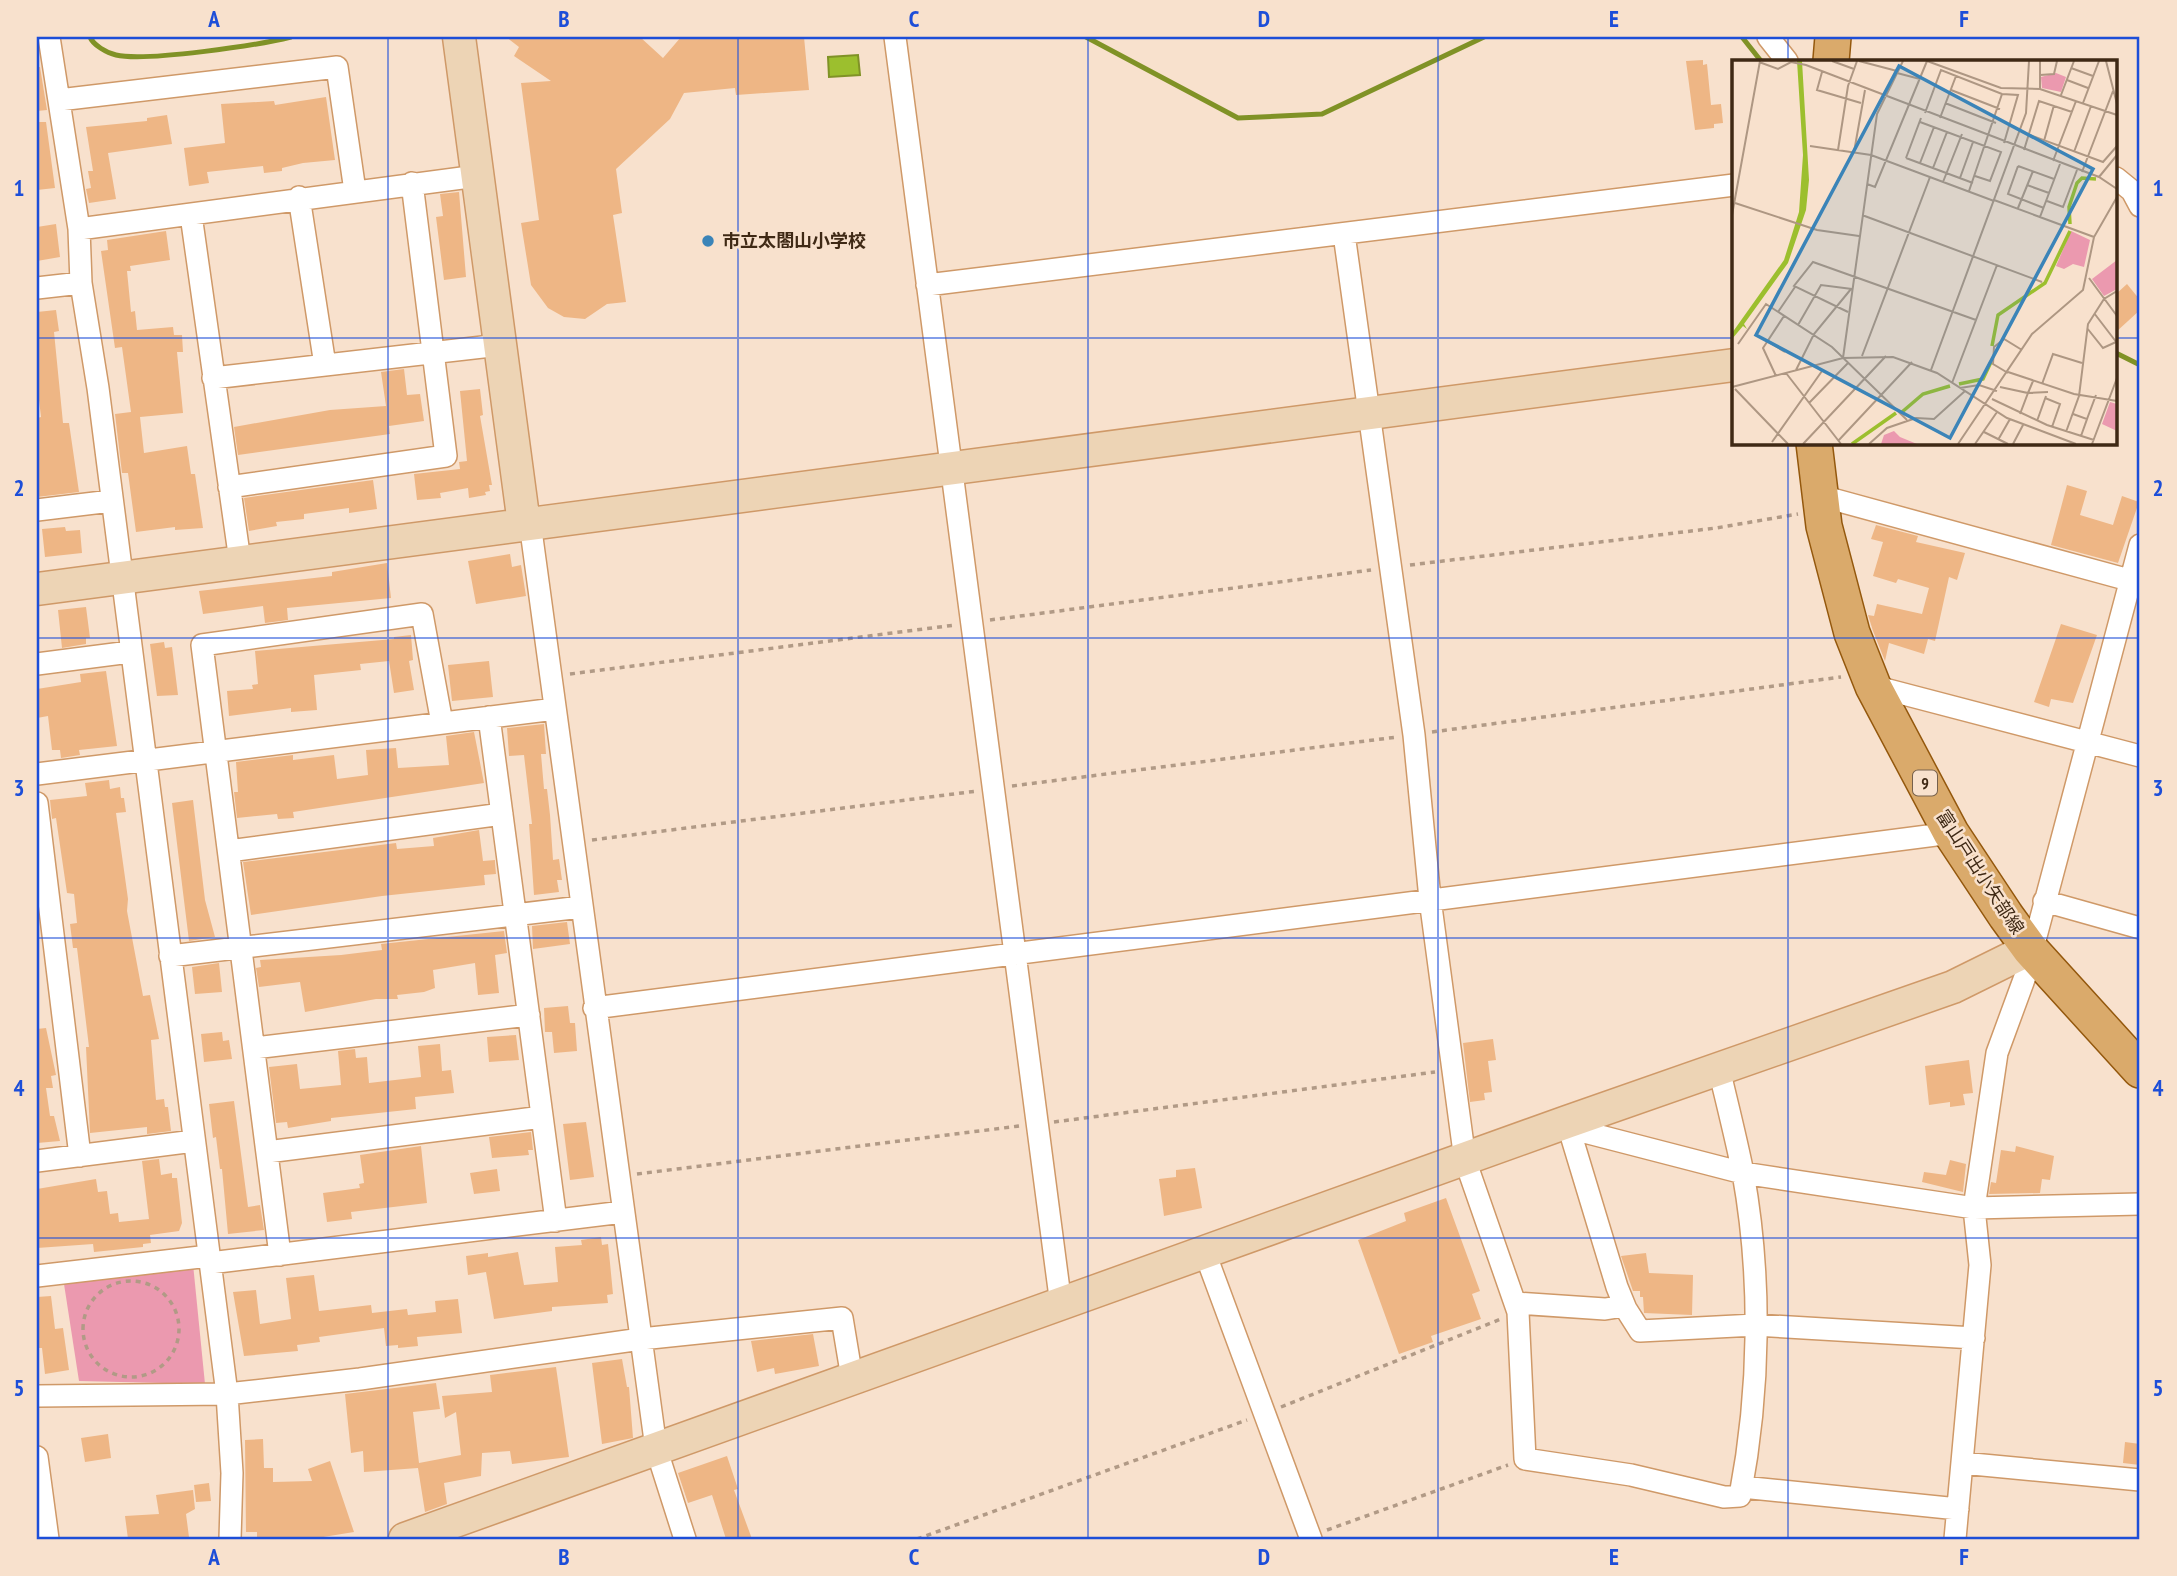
<svg xmlns="http://www.w3.org/2000/svg" width="2177" height="1576" font-family="'PT Sans Narrow','Noto Sans JP',sans-serif">
	<style>
		.green { fill: #eb99af }
		.water { fill: #9cbf2e; stroke: #809226; stroke-width: 2 }
		.lines { fill: none; stroke-linecap: round; stroke-linejoin: round }
		.stream { stroke: #809226; stroke-width: 5 }
		.building { fill: #eeb685 }
		.street-casing { stroke: #cf9968; stroke-width: 24 }
		.secondary-casing { stroke: #cf9968; stroke-width: 35 }
		.primary-casing { stroke: #94580d; stroke-width: 38 }
		.path { stroke: #b19a86; stroke-width: 3.5; stroke-dasharray: 5 5; stroke-linecap: butt }
		.street { stroke: #fff; stroke-width: 21 }
		.secondary { stroke: #edd4b5; stroke-width: 32 }
		.primary { stroke: #daaa6b; stroke-width: 35 }
		.grid { fill: none; stroke: #1d4ed8; stroke-width: 2; stroke-opacity: 0.55 }
		.poi-dot { fill: #3b84b8; stroke: #f8e1cd; stroke-width: 2.5 }
		.labels { text-anchor: middle; stroke-width: 5; stroke-linejoin: round; paint-order: stroke }
		.shield { fill: #f8e1cd; stroke: #76604c; stroke-width: 2 }
		.shield-label { font-size: 16px; font-weight: bold; fill: #3f2915 }
		.poi-label { font-size: 18px; font-weight: bold; fill: #3f2915; stroke: #f8e1cd; text-anchor: start }
		.street-label { font-size: 18px; fill: #3f2915; stroke: #f8e1cd }
		.inset-river { fill: none; stroke: #9cbf2e; stroke-width: 3.5 }
		.inset-road { fill: none; stroke: #ae9783; stroke-width: 2 }
		.view { fill: #3b84b8; fill-opacity: 0.15; stroke: #3b84b8; stroke-width: 3.5 }
		.inset-edge { fill: none; stroke: #3f2915; stroke-width: 3.5 }
		.neatline { fill: none; stroke: #1d4ed8; stroke-width: 2.5 }
		.grid-label { font-size: 23px; text-anchor: middle; font-weight: bold; fill: #1d4ed8 }
	</style>
	<rect width="100%" height="100%" fill="#f8e1cd"/>
	<path class="green" d="M193,1264L205,1384L79,1381L64,1284Z"/>
	<path class="water" d="M858,55L860,75L829,77L828,57Z"/>
	<g class="lines">
		<path class="stream" d="M90,37C93,45 107,53 116,55C146,62 259,45 291,37
			M1086,37L1238,118L1322,114L1484,37
			M1742,37L1761,61
			M2116,353L2140,365"/>
	</g>
	<path class="building" d="M506,37H640L663,58L681,37H804L809,90L736,95L735,88L684,93L670,119L616,169L622,213L613,215L626,302L607,304L585,319L564,317L548,308L531,285L521,223L539,220L521,83L551,81L514,56L519,47Z
		M1703,60V65L1707,64L1711,105L1721,104L1723,123L1714,124V128L1695,130L1686,61Z
		M37,67H40L47,110L37,111Z
		M326,97L335,160L303,163L282,168V171L264,173L263,166L207,172L209,183L189,186L184,148L225,143L221,104L274,101L275,105Z
		M167,115L172,144L108,153L116,199L89,203L86,189L91,188L88,171H93L86,127L147,121V118Z
		M37,122H46L55,188L37,190Z
		M459,192L466,277L444,280L436,217L443,216L440,194Z
		M56,224L60,257L37,261V227Z
		M166,231L170,260L130,266L131,271H127L131,312L135,311L137,330L173,327L174,335H182L183,352H177L183,413L140,417L144,453L187,446L191,474H195L203,528L175,530V527L136,532L128,473H122L115,414L131,412L122,347L115,348L101,251L108,250L107,240Z
		M2127,284L2140,300V310L2116,332V294Z
		M56,310L59,331L54,332L63,423H69L79,492L37,497V418L41,417L37,383V312Z
		M404,369L407,395L420,394L424,421L389,426L390,434L238,455L234,427L330,410L386,406L381,372Z
		M480,389L483,415L480,416L492,485H489L490,491L485,492L486,495L469,498L468,488L440,493L441,498L417,500L414,474L460,469L459,462L467,461L460,391Z
		M373,480L377,509L349,513V508L304,514V519L276,522L277,526L249,531L244,498Z
		M2067,485L2087,491L2080,515L2113,525L2122,496L2139,502L2118,563L2051,545Z
		M1876,525L1918,536L1916,542L1965,553L1957,580L1949,577L1935,641L1928,639L1924,654L1889,643L1885,661L1873,631L1868,615L1874,616L1877,604L1922,614L1929,588L1898,579L1896,583L1873,576L1883,542L1871,539Z
		M65,527L66,531L80,530L82,553L45,557L42,529Z
		M510,554L512,567L521,565L526,596L476,604L468,561Z
		M387,563L391,598L287,608L288,620L265,623L263,606L203,614L199,591L332,576V572Z
		M86,607L90,638H86V644L62,648L58,610Z
		M2061,624L2097,635L2073,703L2051,699L2049,707L2034,702Z
		M411,635L413,660L409,661L414,690L394,693L389,661L360,664L361,670L314,675L317,710L291,712V708L229,716L227,691L253,689L252,685L258,684L255,651L394,639V637Z
		M164,642L165,648L172,647L178,695L157,696L150,644Z
		M489,661L493,697L452,701L448,665Z
		M106,671L117,746L79,750L80,755L61,758L60,750H52L48,716L37,718V689L81,682L80,674Z
		M544,724L546,754H541L544,789H547L550,815L553,860L559,859L562,880H557L559,892L534,895L529,824H532L524,755L509,756L507,728Z
		M474,732L484,783L293,812L294,818L278,819L277,814L237,818L234,792H238L236,762L293,755V760L334,755L337,779L368,775L366,750L396,748L398,768L449,765L446,736Z
		M109,780L110,789L120,787L121,798H124L126,812L116,813L128,899L127,911L143,996L150,995L159,1039L151,1040L156,1100L164,1099L165,1107H168L171,1131L147,1134V1127L90,1133L86,1047H89L77,948H73L70,924L77,923L74,894L67,893L56,818L52,819L50,800L87,796L85,783Z
		M193,800L205,900L215,937L189,941L172,803Z
		M479,830L483,861L495,860V863L496,874L484,875L485,885L382,896L251,915L243,862L396,843L397,849L434,846L433,838Z
		M567,922L570,944L533,949L532,926Z
		M504,931L507,953L495,955L499,993L478,995L475,963L433,970L435,988L424,992L397,995L398,999H376L305,1012L300,982L259,987L256,968L261,967L260,960L341,955L382,950L381,944Z
		M219,963L222,992L195,994L192,967Z
		M568,1006L570,1023H575L577,1051L554,1053L552,1032H545L544,1008Z
		M46,1028L56,1075L51,1076L53,1088H46L50,1116H54L60,1141L37,1143V1029Z
		M222,1032L223,1041L229,1040L232,1059L204,1062L201,1034Z
		M516,1035L519,1060L489,1062L487,1037Z
		M1493,1039L1496,1060L1488,1061L1492,1092L1484,1093L1485,1100L1470,1102L1463,1043Z
		M440,1044L442,1071L451,1070L454,1093L415,1097L416,1109L331,1118V1121L288,1128L287,1122L276,1123L269,1067L297,1064L300,1089L341,1085L338,1051L355,1049L356,1058L367,1057L369,1083L421,1077L418,1046Z
		M1969,1060L1973,1093L1963,1094L1965,1105L1950,1107V1102L1929,1105L1925,1066Z
		M234,1101L248,1207L260,1205L264,1230L228,1234L222,1169H220L216,1137L213,1138L209,1104Z
		M586,1122L594,1177L570,1180L563,1124Z
		M531,1132L533,1150H528L529,1155L492,1158L489,1137Z
		M421,1146L427,1203L351,1212L352,1219L327,1222L323,1193L360,1188L359,1184L364,1183L360,1155Z
		M2016,1146L2054,1156L2050,1180L2042,1179L2040,1193L1989,1194L1991,1182L1996,1183L2001,1150L2015,1152Z
		M159,1159L161,1175L172,1173V1178H177L182,1223L179,1231L150,1235L151,1243L143,1244V1247L94,1252L93,1244L37,1248V1189L96,1179L98,1192L107,1191L110,1214L118,1213L119,1222L149,1219L142,1161Z
		M1950,1160L1966,1164L1963,1192L1922,1182L1924,1172L1946,1175Z
		M1195,1168L1202,1208L1164,1216L1159,1179L1176,1177V1170Z
		M497,1169L500,1191L474,1194L470,1173Z
		M1446,1198L1480,1291L1472,1294L1481,1319L1431,1336L1433,1342L1399,1354L1358,1240L1406,1221L1404,1213Z
		M601,1237L602,1245L608,1244L610,1263L613,1294L607,1295L608,1303L552,1307V1311L494,1319L486,1272L468,1275L466,1256L488,1253V1257L518,1252L524,1285L558,1282L555,1247L582,1245L581,1240Z
		M1646,1253L1649,1273L1693,1275L1692,1315L1644,1313L1643,1297H1640V1291H1633L1621,1256Z
		M314,1275L319,1311L371,1305L372,1313L407,1309L408,1315L436,1312L435,1301L458,1299L462,1333L417,1337L418,1346L398,1348V1345L386,1346L384,1328L319,1337L320,1342L297,1345L298,1351L244,1356L233,1292L256,1290L260,1324L291,1319L286,1278Z
		M51,1296L55,1329L63,1328L69,1370L45,1374L42,1348H37V1297Z
		M813,1334L819,1366L775,1374L774,1368L757,1372L751,1341Z
		M622,1359L627,1387H629L633,1438L602,1444L592,1363Z
		M556,1367L569,1457L512,1464L510,1451L482,1453L481,1476L444,1483L447,1504L425,1512L418,1468L364,1472L363,1451L351,1453L345,1394L436,1383L440,1409L413,1412L419,1463L461,1455L456,1412L445,1418L442,1396L492,1392L490,1375Z
		M108,1434L111,1458L85,1462L81,1438Z
		M263,1439L264,1468H273V1482L312,1481L308,1469L330,1461L354,1532L311,1539H257V1532H246L245,1440Z
		M2125,1442L2140,1444V1465L2123,1463Z
		M727,1456L738,1489L734,1490L752,1539H726L712,1495L688,1503L678,1473Z
		M209,1483L211,1501L196,1502L194,1485Z
		M193,1490L195,1509L186,1514L189,1537L128,1539L125,1516L159,1514L156,1495Z"/>
	<g class="lines">
		<g class="street-casing">
			<path id="street" d="M49,37L79,229L81,283L98,388L227,1394L232,1473L230,1539
				M895,37L1061,1305
				M1768,37L1787,61
				M59,100L337,67L355,191
				M2116,178L2132,191L2140,206
				M299,197L325,365
				M191,215L240,561
				M79,229L477,176
				M1344,234L1414,735L1430,899L1465,1160L1518,1312L1525,1459L1631,1475L1724,1497L1740,1496C1760,1391 1762,1278 1743,1173C1736,1138 1727,1103 1719,1069
				M927,285L1734,185
				M37,288L81,283
				M213,378L500,345
				M229,487L446,456L412,183
				M1821,496L2140,583
				M37,510L111,501
				M530,523L656,1448L685,1539
				M37,664L130,652
				M1873,686L2140,756
				M489,717L556,1221
				M37,774L555,709
				M37,803L80,1156
				M229,851L502,814
				M2044,901L2140,928
				M170,956L581,907
				M594,1008L1951,833
				M254,1048L529,1015
				M1567,1122L1617,1287L1626,1309L1640,1331L1755,1325L1974,1338
				M1569,1128L1743,1173L1974,1208L2140,1204
				M267,1152L542,1117
				M37,1161L194,1141
				M1205,1253L1311,1539
				M280,1255L202,645L422,614L442,723
				M210,1263L623,1212
				M37,1276L209,1256
				M1515,1303L1605,1309L1624,1306
				M37,1396L227,1394L360,1379L641,1339L842,1318L852,1378
				M37,1457L48,1539
				M1962,1463L2140,1480
				M1742,1487L1958,1509
				M1955,1539L1980,1265L1974,1208L1997,1053L2026,974L2140,545"/>
		</g>
		<g class="secondary-casing">
			<path id="secondary" d="M459,37L524,524
				M37,589L1734,365
				M405,1539L1567,1122L1953,987L2030,949"/>
		</g>
		<g class="primary-casing">
			<path id="primary" d="M1831,61L1833,37
				M1814,443L1824,526L1852,633L1873,686L1951,833L2006,916L2030,949L2140,1070"/>
		</g>
		<path class="path" d="M1410,565L1716,528L1798,514
			M990,620L1371,570
			M570,674L955,625
			M1432,732L1841,677
			M1012,786L1397,737
			M592,840L977,791
			M1054,1122L1435,1072
			M637,1174L1019,1126
			M83 1329a48 48 0 1 1 96 0a48 48 0 1 1-96 0Z
			M1281,1407L1501,1319
			M1327,1530L1508,1465
			M917,1539L1247,1420"/>
		<use href="#street" class="street"/>
		<use href="#secondary" class="secondary"/>
		<use href="#primary" class="primary"/>
	</g>
	<path class="grid" d="M388,37V1539M738,37V1539M1088,37V1539M1438,37V1539M1788,37V61M37,338H1734M2116,338H2140M1788,443V1539M37,638H2140M37,938H2140M37,1238H2140"/>
	<circle class="poi-dot" cx="708" cy="241" r="7"/>
	<g class="labels">
		<rect class="shield" x="1913" y="770.5" width="24" height="25" rx="5"/>
		<g class="shield-label">
			<text x="1925" y="789">9</text>
		</g>
		<g class="poi-label">
			<text x="722" y="247">市立太閤山小学校</text>
		</g>
		<g class="street-label">
			<text transform="translate(1980 872) rotate(57)" y="6">富山戸出小矢部線</text>
		</g>
	</g>
	<g transform="translate(1732 60)">
		<rect width="385" height="385" fill="#f8e1cd"/>
		<path d="M324,13L334,17L329,32L310,28L309,17ZM339,171L358,180L352,207L341,204L332,209L324,206ZM385,200V229L372,236L360,219ZM378,342L385,344V371L370,364ZM162,371L168,377L185,384H149L152,375Z" fill="#eb99af"/>
		<path d="M65,1H70L77,120L74,150L56,203L12,264L15,269L11,266L0,279V273L52,200L67,152L71,95Z" fill="#9cbf2e"/>
		<path class="inset-river" d="M338,164L337,147L345,123L350,118L364,119M260,286L266,255L313,223L338,171M227,324L251,319L259,302M170,352L191,334L218,326M120,384L164,353"/>
		<path class="inset-road" d="M100,1L122,9M127,1L165,11M195,1L269,28L308,29L385,55M374,1L385,44M27,2L46,9L59,2L74,5L367,117L385,129M339,8L361,16M90,12L85,30L129,43M165,13L188,19M308,15L322,14L325,1M335,20L356,28M308,29V1M219,30L268,49M329,35L342,1M213,43L264,63M351,43L367,1M193,53L209,10L270,34L286,35L272,83M208,58L224,16M188,62L269,92L258,121L243,116M298,75L371,102L385,86M312,81L322,45M78,86L139,95L262,141M106,90L116,26L125,1M292,90L307,41L340,52M122,92L133,30M342,92L359,46M174,98L241,123M174,98L189,58M321,101L344,41M188,103L202,67M286,106L276,134L312,148M286,106L322,119M201,108L215,72M350,112L381,31M367,117L385,95M228,118L241,82M211,122L230,74M135,124L143,127L195,1M295,125L317,133M237,131L270,34M262,140L362,177M315,141L331,147L345,110M3,143L85,170L127,176M286,148L301,111M0,155L28,1M130,155L310,222M308,157L328,104M357,218L385,256M46,252L63,227M116,252L62,226L81,202L244,260M362,253L385,283M66,265L89,225L120,229M355,268L371,288L384,282M35,281L53,292M6,284L34,244L100,287L175,360M130,296L198,117M111,298L145,54L171,1M64,310L82,274L119,229M199,310L294,53L297,1M276,312L342,334L385,341M54,313L109,384M276,313L261,304L262,287L272,279L290,290M44,316L31,288L52,256M220,323L265,205M310,324L321,294L350,303M0,327L111,298L161,297L205,313L275,358L344,384M268,327L296,333L301,321M228,328L247,325L265,331M3,329L56,384M313,338L328,344L320,367M260,339L315,365L362,380M77,343L116,303M288,354L296,333L316,332M341,354L355,359L349,376M355,359L364,335M305,361L314,336M252,372L276,384M334,372L347,336L356,264L372,239L385,231M266,380L278,359M106,381L180,302M40,382L90,311M71,384L154,296M137,384L155,368L184,358L202,359L233,331M226,384L300,274L351,230L362,177L385,137M243,384L265,352M281,384L291,365M360,384L385,318"/>
		<path class="view" d="M167,6L361,109L218,378L24,275Z"/>
		<rect width="385" height="385" class="inset-edge"/>
	</g>
	<rect width="2177" height="1576" fill="none" stroke="#f8e1cd" stroke-width="77"/>
	<rect x="38" y="38" width="2100" height="1500" class="neatline"/>
	<g class="grid-label">
		<text x="214" y="27">A</text>
		<text x="564" y="27">B</text>
		<text x="914" y="27">C</text>
		<text x="1264" y="27">D</text>
		<text x="1614" y="27">E</text>
		<text x="1964" y="27">F</text>
		<text x="19" y="196">1</text>
		<text x="2158" y="196">1</text>
		<text x="19" y="496">2</text>
		<text x="2158" y="496">2</text>
		<text x="19" y="796">3</text>
		<text x="2158" y="796">3</text>
		<text x="19" y="1096">4</text>
		<text x="2158" y="1096">4</text>
		<text x="19" y="1396">5</text>
		<text x="2158" y="1396">5</text>
		<text x="214" y="1565">A</text>
		<text x="564" y="1565">B</text>
		<text x="914" y="1565">C</text>
		<text x="1264" y="1565">D</text>
		<text x="1614" y="1565">E</text>
		<text x="1964" y="1565">F</text>
	</g>
</svg>
